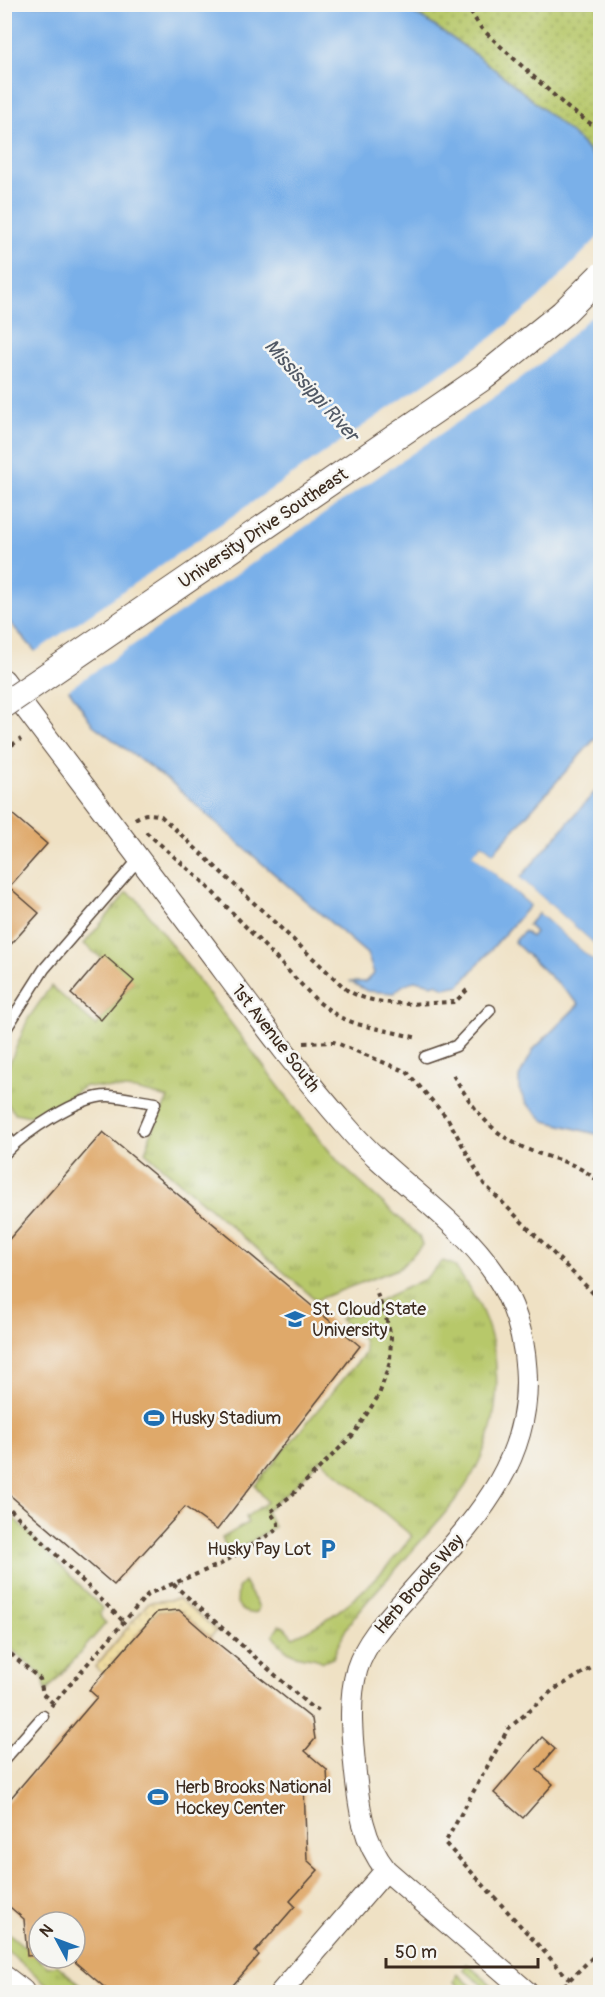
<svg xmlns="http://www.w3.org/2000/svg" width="605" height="1997" font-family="Pangolin,sans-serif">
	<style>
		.grass { fill: url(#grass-tufts); stroke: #797944; stroke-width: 1.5 }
		.sand { fill: url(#sand-dots); stroke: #94825e; stroke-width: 1.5 }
		.park { fill: url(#park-dots); stroke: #797944; stroke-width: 1.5 }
		.water { fill: #7ab0e9; stroke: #5a6d84; stroke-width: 1.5 }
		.pier { fill: #efe1c4 }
		.building { fill: #dfa96a }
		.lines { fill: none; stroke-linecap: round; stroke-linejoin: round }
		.service-casing { stroke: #564537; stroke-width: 13 }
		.minor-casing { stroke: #564537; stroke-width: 23 }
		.tertiary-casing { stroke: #564537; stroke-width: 28 }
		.path { stroke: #564537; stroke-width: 4; stroke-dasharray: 4.5 4.5; stroke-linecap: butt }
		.service { stroke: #fff; stroke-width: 10 }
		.minor { stroke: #fff; stroke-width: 21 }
		.tertiary { stroke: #fff; stroke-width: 26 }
		.tertiary-bridge-casing { stroke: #564537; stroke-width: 28; stroke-linecap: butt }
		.tertiary-bridge { stroke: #fff; stroke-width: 26 }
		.labels { text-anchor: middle; stroke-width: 5; stroke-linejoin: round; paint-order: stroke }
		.street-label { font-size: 18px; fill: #3b2a1e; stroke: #f6f6f2 }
		.poi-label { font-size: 18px; fill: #3b2a1e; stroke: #f6f6f2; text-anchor: start }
		.water-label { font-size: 20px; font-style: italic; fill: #515965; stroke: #f6f6f2 }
	</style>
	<defs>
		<pattern id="grass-tufts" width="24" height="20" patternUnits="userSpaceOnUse" patternTransform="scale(1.5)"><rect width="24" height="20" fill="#b7c86b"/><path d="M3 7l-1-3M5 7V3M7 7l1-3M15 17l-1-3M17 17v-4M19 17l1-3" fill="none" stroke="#96a357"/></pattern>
		<pattern id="sand-dots" width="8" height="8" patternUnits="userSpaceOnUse" patternTransform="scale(1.5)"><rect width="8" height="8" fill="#eeda9e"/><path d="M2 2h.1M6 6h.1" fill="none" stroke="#cdbb88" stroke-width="1.8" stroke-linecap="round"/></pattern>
		<pattern id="park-dots" width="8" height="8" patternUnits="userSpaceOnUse" patternTransform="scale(1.5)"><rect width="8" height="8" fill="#b7c86b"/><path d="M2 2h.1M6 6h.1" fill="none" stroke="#96a357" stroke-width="1.8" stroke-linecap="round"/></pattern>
	</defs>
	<rect width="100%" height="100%" fill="#f6f6f2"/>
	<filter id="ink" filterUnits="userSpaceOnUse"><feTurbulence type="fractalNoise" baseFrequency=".0167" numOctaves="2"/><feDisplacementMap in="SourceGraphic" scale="12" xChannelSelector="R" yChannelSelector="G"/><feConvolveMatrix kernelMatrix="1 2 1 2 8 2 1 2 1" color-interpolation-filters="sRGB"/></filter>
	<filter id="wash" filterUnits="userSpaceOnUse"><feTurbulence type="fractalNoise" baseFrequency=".008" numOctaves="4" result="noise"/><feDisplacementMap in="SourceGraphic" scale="24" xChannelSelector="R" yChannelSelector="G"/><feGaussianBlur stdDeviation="1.35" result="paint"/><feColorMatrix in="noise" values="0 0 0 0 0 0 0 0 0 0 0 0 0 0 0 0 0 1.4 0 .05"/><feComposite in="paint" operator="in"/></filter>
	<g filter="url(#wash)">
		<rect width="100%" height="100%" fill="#efe1c4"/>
		<path class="grass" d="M127,892L136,898L308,1125L341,1165L419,1236L422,1245L400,1268L316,1300L145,1152L151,1134L168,1098L136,1090L85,1086L54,1106L30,1116L15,1113L5,1101V1074L28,1019L51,986L96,1026L132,983L84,944Z
			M443,1261L454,1265C462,1277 471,1290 478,1303C504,1353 502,1416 477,1466C461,1499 429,1531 405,1559C385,1582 362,1604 346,1629C341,1638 337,1648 333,1658L323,1662C316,1657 308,1658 300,1656C289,1654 279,1644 273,1635L279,1625L284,1627L293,1637C340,1618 382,1576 412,1536L320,1459L300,1481L266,1511L274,1527L230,1555L222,1538L248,1523L246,1517L267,1502L255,1485L365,1353L363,1339L340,1319L425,1279Z
			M5,1509L102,1608C99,1615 100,1618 106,1623L46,1692L43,1677L5,1643Z
			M244,1582L259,1607L257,1612C248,1615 241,1611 237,1603L238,1588Z
			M5,1930L48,1967L57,1965L89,1992H56L5,1949Z
			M467,1964L500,1992H490L463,1969Z
			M457,1974L479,1992H466L454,1982Z"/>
		<path class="sand" d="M179,1599L217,1630L210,1637L179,1610L157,1612L103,1674L95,1667L149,1602Z"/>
		<path class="park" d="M400,5H600V167C587,145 565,128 545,111C500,72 453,35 400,5Z"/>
		<path class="water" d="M5,5H400C453,35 500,72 545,111C565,128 587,145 600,167V733L493,853L482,844L473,854L530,905L460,985L444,988L437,983L432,985C416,977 405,982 394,993L367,991L351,982H365L374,973L367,954L227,833L173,784L93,725L68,688L5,617Z
			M600,786V949L520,878Z
			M539,913L600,966V1135L545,1121L526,1103L519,1089V1077L534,1049L579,1004L514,942L524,931L531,937L535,932L528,925Z"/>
		<path class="pier" d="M600,235V308L542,362L506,389L66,691L32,654L491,338L538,299Z
			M482,844L495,855L491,856L482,848L477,854L532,902L533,907L472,854Z
			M518,876L600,949V952L518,881Z
			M539,910L600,962V966L537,911Z"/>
		<g id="blocks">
			<path class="building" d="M4,807L47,844L9,887L39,913L4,952Z
				M104,955L134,981L101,1020L71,994Z
				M103,1132L360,1346L217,1530L185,1507L114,1585L4,1490V1245Z
				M179,1610L211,1638L312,1719L315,1739L305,1751L327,1770L328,1787L304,1789L307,1860L318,1870L290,1901L295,1906L255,1952L259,1955L227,1992H110L75,1962V1922H39V1955L27,1956L24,1919L4,1902V1806L97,1697L89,1690L157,1612Z
				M542,1737L555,1749L537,1770L553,1784L523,1818L494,1793Z"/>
		</g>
	</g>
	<g filter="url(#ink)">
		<use href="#blocks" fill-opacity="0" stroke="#564537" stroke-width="1.5"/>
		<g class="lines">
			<g class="service-casing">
				<path id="service" d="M4,1032L44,969L139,859
					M425,1057L456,1046L490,1010
					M4,1132L13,1145
					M4,1154C24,1133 79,1095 109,1096C124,1097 140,1101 155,1103L143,1131
					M4,1760L43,1716"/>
			</g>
			<g class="minor-casing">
				<path id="minor" d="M4,680C68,765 132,849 196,934C245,999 293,1066 347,1127C392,1180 456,1216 495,1274C514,1302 524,1336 526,1369C533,1468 466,1529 406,1598C387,1619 366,1641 357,1669C348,1701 352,1736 355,1769C359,1806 362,1840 386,1870L527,1992
					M281,1992L386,1870"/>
			</g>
			<g class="tertiary-casing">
				<path id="tertiary" d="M4,1979L21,1992"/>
			</g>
			<path class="path" d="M465,4L481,28L511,56L568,108L600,130
				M4,750L21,739
				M135,819C144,813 150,813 161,816L347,990C378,1009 420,1003 455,1002L467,990
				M146,832L202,881L317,1001L339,1017L357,1024L418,1038
				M304,1043L334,1042L407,1072L448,1119L484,1184L600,1300
				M453,1075C474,1109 490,1134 529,1150C557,1161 576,1161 600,1183
				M4,1503L124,1622
				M173,1584L311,1707L322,1712
				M4,1648L40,1679L43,1694L53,1703
				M51,1706L148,1594L221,1564L278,1529V1523L270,1512L292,1495L353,1435L379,1395L390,1362L391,1336L385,1314L375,1289
				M570,1980L445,1843L508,1729L553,1690L600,1663
				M557,1992L600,1950"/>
			<use href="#service" class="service"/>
			<use href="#minor" class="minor"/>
			<use href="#tertiary" class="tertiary"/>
			<g class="tertiary-bridge-casing">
				<path id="tertiary-bridge" d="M4,705L485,376L563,313L600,276"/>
			</g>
			<use href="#tertiary-bridge" class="tertiary-bridge"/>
		</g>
	</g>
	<defs>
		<g id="university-bare" transform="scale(1.62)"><path d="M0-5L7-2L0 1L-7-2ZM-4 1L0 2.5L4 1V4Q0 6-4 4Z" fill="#1f6fb2" stroke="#f6f6f2" stroke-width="2.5" paint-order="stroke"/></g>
		<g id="stadium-bare" transform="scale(1.62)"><path d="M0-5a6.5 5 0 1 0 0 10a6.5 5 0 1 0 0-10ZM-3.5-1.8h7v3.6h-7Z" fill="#1f6fb2" stroke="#f6f6f2" stroke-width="2.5" paint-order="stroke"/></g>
		<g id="parking-bare" transform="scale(1.62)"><path d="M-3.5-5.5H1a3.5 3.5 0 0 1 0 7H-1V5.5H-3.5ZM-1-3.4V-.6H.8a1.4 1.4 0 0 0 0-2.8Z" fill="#1f6fb2" stroke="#f6f6f2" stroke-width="2.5" paint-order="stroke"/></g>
	</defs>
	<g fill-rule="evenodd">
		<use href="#university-bare" x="295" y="1319"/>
		<use href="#stadium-bare" x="154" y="1418"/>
		<use href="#parking-bare" x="328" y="1549"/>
		<use href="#stadium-bare" x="158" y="1797"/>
	</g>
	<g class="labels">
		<g class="street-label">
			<text transform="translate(263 528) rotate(-34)" y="6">University Drive Southeast</text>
			<text transform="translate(276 1038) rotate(52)" y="6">1st Avenue South</text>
			<text transform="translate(419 1584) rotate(-49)" y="6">Herb Brooks Way</text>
		</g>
		<g class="poi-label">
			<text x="312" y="1315">St. Cloud State<tspan x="312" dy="21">University</tspan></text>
			<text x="171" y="1424">Husky Stadium</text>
			<text x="311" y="1555" text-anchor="end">Husky Pay Lot</text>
			<text x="175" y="1793">Herb Brooks National<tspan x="175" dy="21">Hockey Center</tspan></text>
		</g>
		<g class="water-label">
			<text transform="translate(312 390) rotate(48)" y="7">Mississippi River</text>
		</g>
	</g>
	<rect width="605" height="1997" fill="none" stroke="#f6f6f2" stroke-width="24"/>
	<g transform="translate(57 1940) rotate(311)"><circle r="28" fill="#f6f6f2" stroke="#aba49d" stroke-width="1.5"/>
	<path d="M0-4.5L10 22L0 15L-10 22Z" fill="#1f6fb2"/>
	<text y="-9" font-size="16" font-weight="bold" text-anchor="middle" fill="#3b2a1e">N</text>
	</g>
	<path d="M386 1958v9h152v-9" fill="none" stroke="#3b2a1e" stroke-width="3"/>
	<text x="395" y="1958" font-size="18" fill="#3b2a1e" stroke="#f6f6f2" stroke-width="4.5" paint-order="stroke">50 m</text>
</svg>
